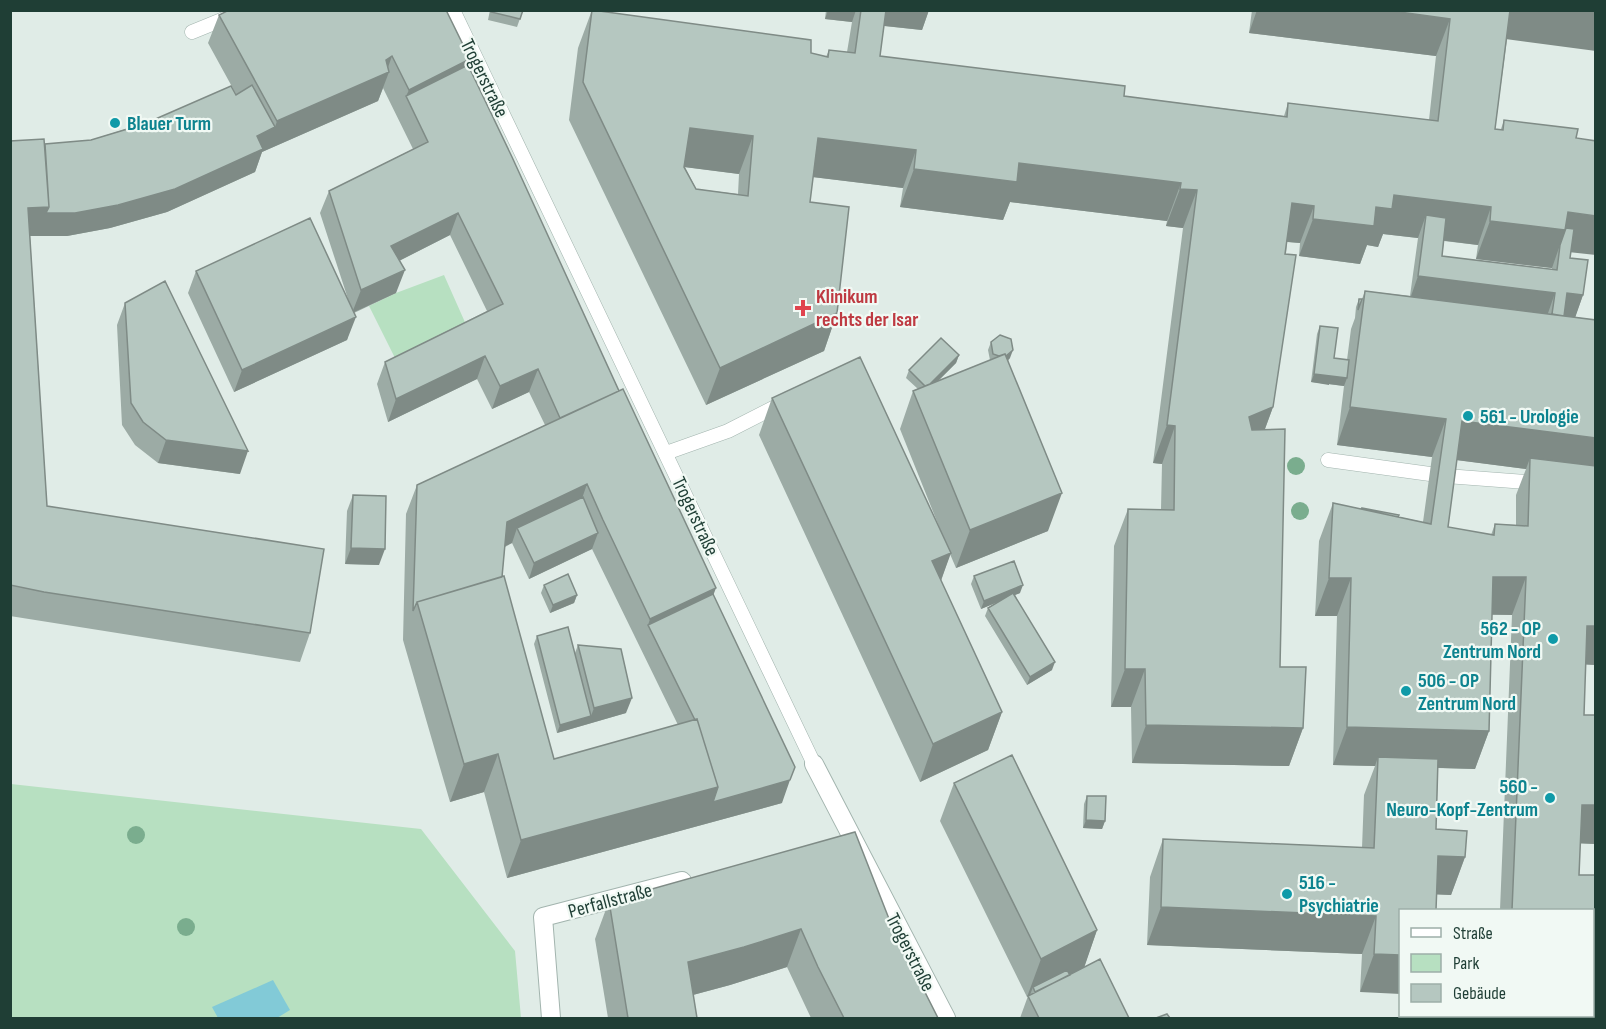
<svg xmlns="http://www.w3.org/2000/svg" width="1606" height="1029" font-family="'Sofia Sans Condensed',sans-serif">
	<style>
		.green { fill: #b7e0c1 }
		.water { fill: #82cad7 }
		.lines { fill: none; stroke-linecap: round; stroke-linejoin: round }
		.lane-casing { stroke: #a2b4ae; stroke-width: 15 }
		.street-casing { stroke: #a2b4ae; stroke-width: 20 }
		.lane { stroke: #fff; stroke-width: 14 }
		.street { stroke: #fff; stroke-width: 18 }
		.tree { fill: #7aad8e }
		.wall { fill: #9caba5; fill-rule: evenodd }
		.shaded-wall { fill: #7f8b86 }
		.building { fill: #b5c7c0; stroke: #7f8b86; stroke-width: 1.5; fill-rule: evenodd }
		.culture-dot { fill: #0f9aa8; stroke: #f1f9f4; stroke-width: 2 }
		.health-dot { fill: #e0444e; stroke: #f1f9f4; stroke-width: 2 }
		.labels { text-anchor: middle; stroke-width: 4.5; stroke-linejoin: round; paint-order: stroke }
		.street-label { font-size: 20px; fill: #1f3e35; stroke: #f1f9f4 }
		.culture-label { font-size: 20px; font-weight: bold; fill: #0d838f; stroke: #f1f9f4; text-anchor: start }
		.health-label { font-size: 20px; font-weight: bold; fill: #be3a42; stroke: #f1f9f4; text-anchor: start }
	</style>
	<rect width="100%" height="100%" fill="#e0ece7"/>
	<path class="green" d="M444,275L472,338L402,372L369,306L396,293Z
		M11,784L421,829L515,951L521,1018H11Z"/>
	<path class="water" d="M273,980L290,1010L277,1018H218L212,1007Z"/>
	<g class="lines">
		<g class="lane-casing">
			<path id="lane" d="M453,10L814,764
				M192,32L246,10
				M666,453L728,431L783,403
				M1328,460L1430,474
				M1446,476L1526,482"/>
		</g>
		<g class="street-casing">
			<path id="street" d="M814,764L946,1018
				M551,1018L543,917L682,881"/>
		</g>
		<use href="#lane" class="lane"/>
		<use href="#street" class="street"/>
	</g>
	<g class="tree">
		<circle cx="1296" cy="466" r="9"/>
		<circle cx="1300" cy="511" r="9"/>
		<circle cx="136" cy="835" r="9"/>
		<circle cx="186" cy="927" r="9"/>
	</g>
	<path class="wall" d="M490,10H523L517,27L488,20Z
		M592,10L826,57L829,50L847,52L852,22L825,19L826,10H929L922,30L884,26L880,56L1124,96L1284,116L1288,103L1429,120L1436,56L1249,33L1252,10H1596L1507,39L1495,129H1501L1504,120L1576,138L1570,258L1583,295L1575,317L1596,320V665L1585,664L1584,715H1596V844L1580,843L1579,875H1596V1005H1593V910H1500L1512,615H1492L1489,731L1475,769L1438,768L1436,829L1465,857L1451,895L1436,894L1360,992L1362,954L1147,945L1150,877L1163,839L1362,848L1364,795L1375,766L1333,765L1337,616H1315L1319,541L1333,503L1423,522L1432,457L1337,445L1344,386L1311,382L1317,334L1320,326L1334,358L1347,360L1351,329L1355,318L1356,307L1359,299H1362L1365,291L1410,296L1418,238L1383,234L1378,247L1367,245L1360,264L1299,256L1300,243L1287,242L1273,407L1265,429L1280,667L1303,728L1289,766L1132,763L1131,707H1111L1114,546L1128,509H1161L1162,464L1153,463L1183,228L1166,226L1167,221L1010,202L1003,220L900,207L903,188L813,177L810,202L837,313L824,351L706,405L569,120L578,48ZM685,167L739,174L738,194L696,189ZM1444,241L1478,245L1476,259L1552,268V269L1442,256ZM1457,460L1526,469L1516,495V525L1495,524L1491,535L1448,527Z
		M219,15L468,65L713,594L782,803L507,878L484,792L450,802L403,640L406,514L417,485L545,425L529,392L492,409L477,379L388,422L377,384L385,362L487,311L450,235L399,261L396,293L354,313L347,340L234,392L188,293L196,271L349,302L320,213L329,191L413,149L383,88L378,101L262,152L255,172L167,212L110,228L67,236H30L47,506L310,633L300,662L10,616V141L45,144L91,140L236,94L208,43ZM512,543L529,579L592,549L678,725L554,759L502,577L505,547Z
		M125,303L240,474L158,463L135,445L122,425L117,325Z
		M991,342L1010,358L1008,361L1048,531L956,568L950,554L941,581L1002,712L988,750L920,782L759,435L772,398L942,534L900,429L913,391L918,389L906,378L909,370L959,355L956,363L938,381L990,360L988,350Z
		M353,495L379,565L345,564L347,511Z
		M974,576L1020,593L1015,595L1052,670L1027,685L985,616L988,608L997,602L981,609L971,584Z
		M544,585L577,595L574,603L550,613L541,593Z
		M537,636L575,653L578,645L626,713L557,733L534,644Z
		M954,783L1097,930L1084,967L1129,1018H1020L1028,996L1027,997L940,821Z
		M1087,796L1105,821L1102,829L1083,828L1084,804Z
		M609,901L893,929L938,1018H811L787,967L730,985L693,995L697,1018H608L595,939Z
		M1448,1016H1575V1018H1447Z"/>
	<path class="shaded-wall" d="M828,10H856L852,22L825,19Z
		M881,10H929L922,30L876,25Z
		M1257,10H1385L1450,19L1436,56L1249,33Z
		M1508,10L1596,11V51L1498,38Z
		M392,56L386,73L389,72L378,101L262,152L255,172L167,212L110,228L67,236H18L28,208L257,136L275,127L277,121Z
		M470,59L459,88L406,96L409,90Z
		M690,128L753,136L739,174L676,166Z
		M818,138L916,150L903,188L804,176Z
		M1019,163L1181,183L1167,221L1010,202L1003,220L900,207L914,169Z
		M1180,189L1197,190L1183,228L1166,226Z
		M1394,195L1491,207L1478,245L1423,238L1426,215L1418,238L1383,234L1378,247L1367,245L1360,264L1299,256L1313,219L1376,207Z
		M1292,203L1314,206L1300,243L1278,241Z
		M1568,212L1596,216V255L1559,251L1560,245L1552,268L1476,259L1490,221Z
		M458,213L450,235L383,269L391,246Z
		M405,270L396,293L352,313L361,290Z
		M1418,276L1555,293L1547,316L1410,299Z
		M1567,293L1583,295L1575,318L1558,316Z
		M837,313L824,351L706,405L720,368Z
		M356,317L347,340L234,392L242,370Z
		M1013,350L1010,358L1001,366L1004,358Z
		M959,355L956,363L924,395L927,387Z
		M485,356L477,379L388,422L396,399Z
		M538,369L529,392L492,409L500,386Z
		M1314,374L1332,376L1347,378L1344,386L1329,384V385L1311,382Z
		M1273,407L1259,445L1236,455L1249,417Z
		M1350,407L1446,419L1432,457L1337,445Z
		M1462,421L1596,438V477L1530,458L1526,469L1448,459Z
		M1167,425L1175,426L1162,464L1153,463Z
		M166,440L248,451L240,474L158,463Z
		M587,484L577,513L517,528L512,543L496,550L507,522Z
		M1062,493L1048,531L956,568L970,530Z
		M598,533L592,549L529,579L534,563Z
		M351,548L385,549L379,565L345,564Z
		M951,553L937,591L932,561Z
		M1493,577H1526L1512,615L1479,614Z
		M1329,578H1351L1337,616H1315Z
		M1023,585L1020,593L981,609L984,601Z
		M716,588L705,617L648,625L650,619Z
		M577,595L574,603L550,613L553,605Z
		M1587,626H1596V665L1573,664Z
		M1055,662L1052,670L1027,685L1030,677Z
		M1125,669H1145L1131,707H1111Z
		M632,698L626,713L557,733L560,725L591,716L594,708Z
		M1002,712L988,750L920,782L933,744Z
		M1146,725L1303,728L1289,766L1132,763Z
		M1347,727L1489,731L1475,769L1378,766V757L1375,766L1333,765Z
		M498,754L484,792L450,802L464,764Z
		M790,780L782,803L507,878L521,840L718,787Z
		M1582,805H1596V844L1568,843Z
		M1086,820L1105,821L1102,829L1083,828Z
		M1438,856L1465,857L1451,895L1424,894Z
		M1161,907L1376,916L1362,954L1147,945Z
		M801,929L787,967L730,985L674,1000L688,962Z
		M1097,930L1084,968L1035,993L1033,987L1030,995L1027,997L1041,959Z
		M1374,954L1401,955V994L1360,992Z
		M1593,967H1596V1005H1593Z"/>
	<path class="building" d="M229,10H446L470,59L409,90L392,56L386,60L389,72L277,121L219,15Z
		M491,10H523L520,19L491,12Z
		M592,10L811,40V53L828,57L829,50L855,53L861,10H886L880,56L1125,86L1124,96L1287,117L1288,103L1438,121L1450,19L1385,10H1510L1495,129L1503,130L1504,120L1578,129L1576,138L1596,141V216L1568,212L1565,230L1490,221L1491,207L1394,195L1392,209L1376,207L1374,226L1313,219L1314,206L1292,203L1285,254L1296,255L1273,407L1249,417L1252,430L1285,429L1280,667H1306L1303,728L1146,725L1145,669H1125L1128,509L1174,510L1175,426L1167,425L1197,190L1180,189L1181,183L1019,163L1017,182L914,169L916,150L818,138L810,202L849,207L837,313L720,368L583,82ZM690,128L753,136L748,196L696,189L684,167Z
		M468,65L512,157L619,391L560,418L538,369L500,386L485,356L396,399L385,362L503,304L458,213L391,246L405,270L361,290L329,191L428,142L406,96Z
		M252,85L275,127L257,136L263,149L175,189L118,205L75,213H46L49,207L45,144L91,140L144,124L231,86L236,95Z
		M44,139L49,207L28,208L47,506L324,549L310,633L44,592L10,585V141Z
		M1426,215L1446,218L1442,256L1557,270L1560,245L1566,228L1574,229L1570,258L1588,260L1583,295L1567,293L1564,316L1552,314L1555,293L1418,276Z
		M310,218L356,317L242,370L196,271Z
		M165,281L248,451L166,440L143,422L131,403L125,303Z
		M1365,291L1596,320V438L1462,421L1448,527L1494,535L1495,524L1528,526L1530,458L1596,466V626H1587L1584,715H1596V805H1582L1579,875H1596V967H1593V910H1512L1526,577H1493L1489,731L1347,727L1351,578H1329L1333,503L1431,524L1446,419L1350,407Z
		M1359,299H1362L1358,310Z
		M1320,326L1338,328L1334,358L1349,360L1347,378L1314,374Z
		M1000,335L1011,339L1013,350L1006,356L1005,354L999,356L993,354L991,342Z
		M941,338L959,355L930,384L925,386L909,370Z
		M1005,354L1062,493L970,530L913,391Z
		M860,357L951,553L932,561L1002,712L933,744L772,398Z
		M623,389L716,588L650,619L603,520L587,484L507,522L502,577L417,602L413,611L417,485Z
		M353,495L386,496L385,549L351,548Z
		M583,497L598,533L534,563L517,528Z
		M1362,508L1399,515L1398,517L1362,509Z
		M1014,561L1023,585L984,601L974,576Z
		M568,574L577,595L553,605L544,585Z
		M504,576L554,759L697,719L718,787L521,840L498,754L464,764L417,602Z
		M1013,593L1055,662L1030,677L988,608Z
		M713,594L795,767L790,780L713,802L718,787L697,719L695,720L648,625Z
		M568,627L591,716L560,725L537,636Z
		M578,645L621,649L632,698L594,708Z
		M1012,755L1097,930L1041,959L954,783Z
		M1378,757L1438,759L1436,829L1467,831L1465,857L1438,856L1436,910H1401V955L1374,954L1376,916L1161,907L1163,839L1374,848Z
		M1087,796H1106L1105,821L1086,820Z
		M855,832L893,929L938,1018H844L818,967L801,929L744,947L688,962L697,1018H628L609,901Z
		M1100,959L1129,1018H1039L1028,996Z
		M1067,970L1070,975L1035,992L1033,987Z
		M1167,1014L1170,1018H1156Z
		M1449,1016H1483V1018H1449Z
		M1488,1016H1575V1018H1488Z"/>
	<g class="culture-dot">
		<circle cx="115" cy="123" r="6"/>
		<circle cx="1468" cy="416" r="6"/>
		<circle cx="1553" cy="639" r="6"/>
		<circle cx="1406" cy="691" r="6"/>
		<circle cx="1550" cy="798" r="6"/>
		<circle cx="1287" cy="894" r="6"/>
	</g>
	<path class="health-dot" d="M800 299h6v6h6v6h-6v6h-6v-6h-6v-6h6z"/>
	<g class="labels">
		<g class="street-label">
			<text transform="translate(485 78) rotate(64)" y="7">Trogerstraße</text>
			<text transform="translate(696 516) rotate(65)" y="7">Trogerstraße</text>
			<text transform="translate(610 900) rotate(-15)" y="7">Perfallstraße</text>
			<text transform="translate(911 952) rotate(63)" y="7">Trogerstraße</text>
		</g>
		<g class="culture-label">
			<text x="127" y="130">Blauer Turm</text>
			<text x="1480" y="423">561 - Urologie</text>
			<text x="1541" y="635" text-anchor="end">562 - OP<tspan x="1541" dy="23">Zentrum Nord</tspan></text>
			<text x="1418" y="687">506 - OP<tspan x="1418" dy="23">Zentrum Nord</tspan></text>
			<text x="1538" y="793" text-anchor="end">560 -<tspan x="1538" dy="23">Neuro-Kopf-Zentrum</tspan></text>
			<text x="1299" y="889">516 -<tspan x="1299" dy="23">Psychiatrie</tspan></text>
		</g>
		<g class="health-label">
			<text x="816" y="303">Klinikum<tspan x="816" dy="23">rechts der Isar</tspan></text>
		</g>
	</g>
	<rect width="1606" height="1029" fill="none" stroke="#1f3e35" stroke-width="24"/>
	<rect x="1399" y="909" width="195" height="108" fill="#f1f9f4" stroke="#9daea8" stroke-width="1.5"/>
	<rect x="1411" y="928" width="30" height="9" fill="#ffffff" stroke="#9daea8" stroke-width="1.5"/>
	<text x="1453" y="939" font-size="18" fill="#1f3e35">Straße</text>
	<rect x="1411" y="954" width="30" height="18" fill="#b7e0c1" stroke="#9daea8" stroke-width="1.5"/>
	<text x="1453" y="969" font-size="18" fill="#1f3e35">Park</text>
	<rect x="1411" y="984" width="30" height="18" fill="#b5c7c0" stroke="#9daea8" stroke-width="1.5"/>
	<text x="1453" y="999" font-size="18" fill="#1f3e35">Gebäude</text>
</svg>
